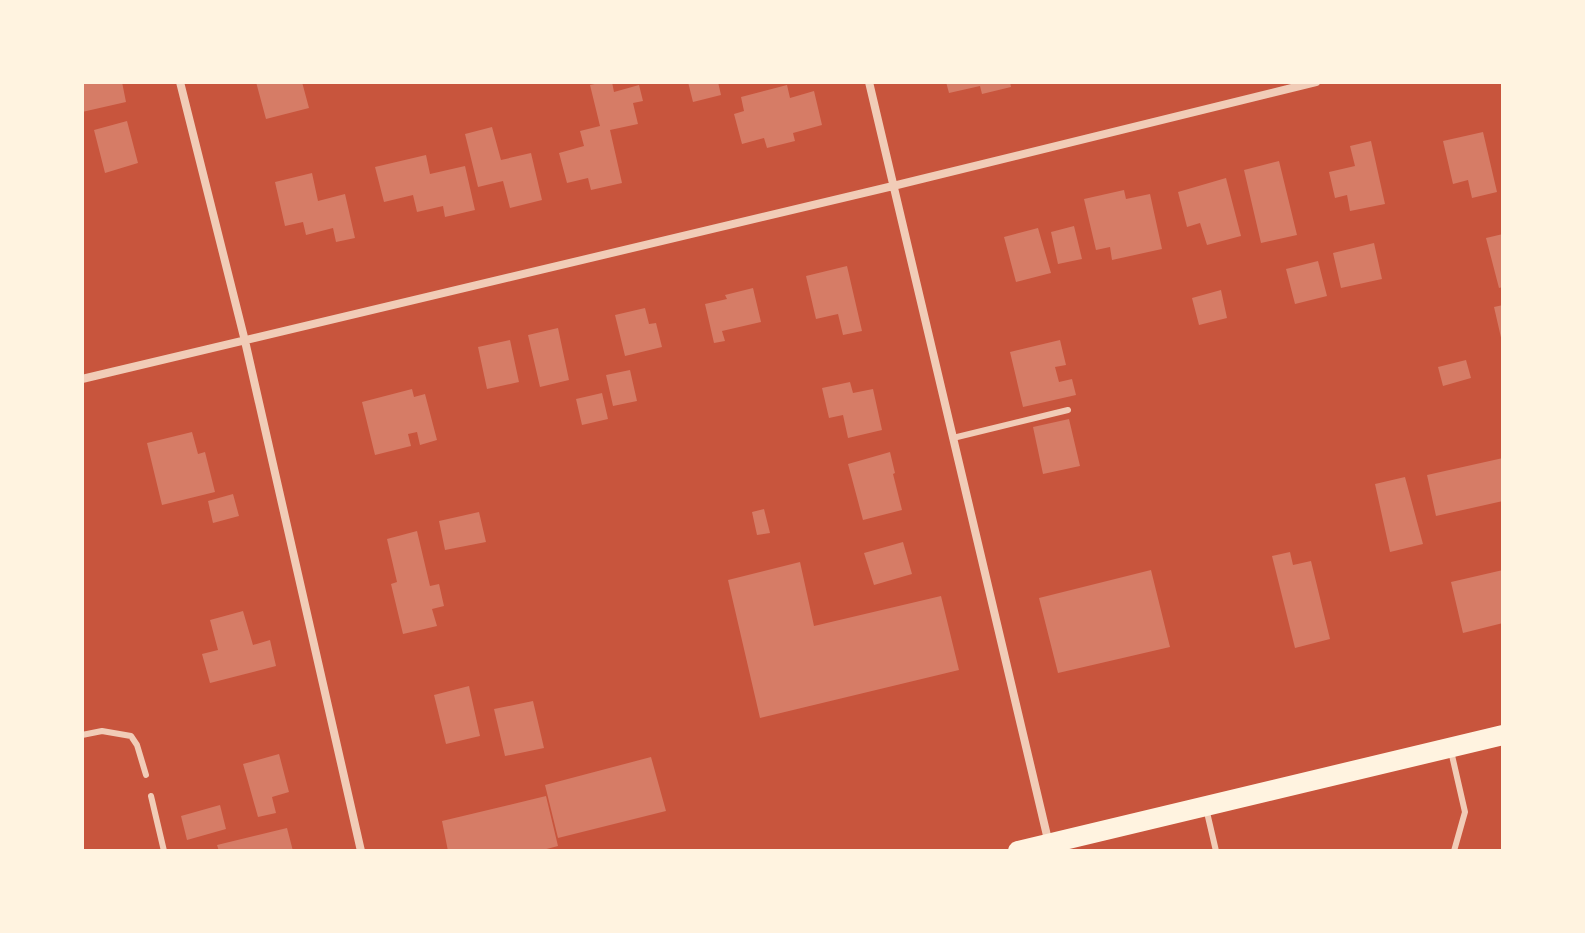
<svg xmlns="http://www.w3.org/2000/svg" width="1585" height="933" font-family="'Fira Sans',sans-serif">
	<style>
		.building { fill: #d67c66 }
		.lines { fill: none; stroke-linecap: round; stroke-linejoin: round }
		.service { stroke: #f1ccb7; stroke-width: 6 }
		.minor { stroke: #f1ccb7; stroke-width: 8 }
		.primary { stroke: #fff3e0; stroke-width: 20 }
	</style>
	<rect width="100%" height="100%" fill="#c8553d"/>
	<path class="building" d="M82,82H122L126,102L82,112Z
		M256,82H302L309,108L266,119Z
		M604,82H612L614,92L639,85L643,101L633,103L638,124L610,130L622,183L591,190L588,178L567,183L559,153L584,146L580,131L600,126L590,85Z
		M688,82H718L721,95L693,102Z
		M946,82H1010L1011,87L982,94L980,86L949,93Z
		M787,85L790,98L814,91L822,125L793,133L795,141L767,148L764,138L742,144L734,114L744,111L741,97Z
		M127,121L138,163L105,173L94,130Z
		M492,127L501,160L531,153L542,200L510,208L503,181L478,187L465,134Z
		M1483,132L1497,192L1472,198L1468,180L1453,184L1443,141Z
		M1371,141L1385,204L1350,211L1347,195L1335,198L1329,172L1355,166L1350,146Z
		M426,155L430,174L465,166L475,210L445,217L443,206L417,212L413,195L384,202L375,167Z
		M1279,161L1297,235L1261,243L1244,170Z
		M312,173L318,201L345,194L355,238L336,242L333,228L306,235L303,222L285,226L275,182Z
		M1226,178L1241,236L1207,245L1200,223L1187,227L1178,192Z
		M1124,190L1126,199L1150,194L1162,249L1112,260L1110,247L1096,250L1084,199Z
		M1074,226L1082,259L1058,264L1051,232Z
		M1038,228L1051,273L1016,282L1004,237Z
		M1503,234V287L1499,288L1486,238Z
		M1374,243L1382,279L1341,288L1333,253Z
		M1318,261L1327,296L1295,304L1286,269Z
		M847,266L862,331L843,335L838,314L816,319L806,276Z
		M753,288L761,322L722,331L725,341L714,343L705,304L727,299L725,295Z
		M1221,290L1227,318L1199,325L1192,298Z
		M1503,305V342H1502L1494,307Z
		M645,308L649,324L656,323L662,347L625,356L615,315Z
		M558,328L569,380L540,387L528,335Z
		M510,340L519,382L487,389L478,347Z
		M1060,340L1066,365L1055,367L1059,382L1072,379L1076,395L1023,407L1010,352Z
		M1466,360L1471,378L1443,386L1438,367Z
		M630,370L637,401L613,406L606,375Z
		M850,382L853,393L873,389L882,430L848,438L843,415L829,418L822,388Z
		M412,389L414,397L425,394L437,440L420,445L417,432L408,434L411,446L375,455L362,402Z
		M602,393L608,419L582,425L576,399Z
		M1069,419L1080,466L1043,474L1033,427Z
		M192,432L198,454L205,452L215,492L162,505L147,443Z
		M890,452L895,473L893,474L902,510L863,520L848,464Z
		M1503,458V501L1436,516L1427,475Z
		M1405,477L1423,544L1390,552L1375,484Z
		M233,494L239,516L213,523L208,501Z
		M764,509L770,533L757,535L752,512Z
		M479,512L486,542L445,550L439,521Z
		M417,531L430,586L439,584L444,606L432,609L437,626L403,634L391,584L397,582L387,539Z
		M903,542L912,574L874,585L864,553Z
		M1290,552L1293,565L1311,561L1330,639L1295,648L1272,556Z
		M800,562L814,626L941,596L959,670L760,718L728,580Z
		M1151,570L1170,647L1058,673L1039,598Z
		M1503,570V623L1463,633L1451,582Z
		M243,611L253,645L270,640L276,666L210,683L202,654L218,650L210,620Z
		M469,686L480,736L446,744L434,695Z
		M533,701L544,748L505,756L494,709Z
		M279,754L289,792L272,797L276,813L258,817L243,764Z
		M651,757L666,811L558,838L545,785Z
		M546,796L558,846L539,851H448L442,821Z
		M220,805L226,829L187,840L181,816Z
		M287,828L293,851H219L217,845Z"/>
	<g class="lines">
		<path class="service" d="M953,438L1068,410
			M82,735L102,731L131,736L137,745L146,775
			M1451,751L1465,812L1454,851
			M151,796L164,851
			M1206,808L1216,851"/>
		<path class="minor" d="M180,82L245,341L361,851
			M869,82L1049,844
			M82,379L893,186L1316,82"/>
		<path class="primary" d="M1018,851L1503,735"/>
	</g>
	<rect width="1585" height="933" fill="none" stroke="#fff3e0" stroke-width="168"/>
</svg>
